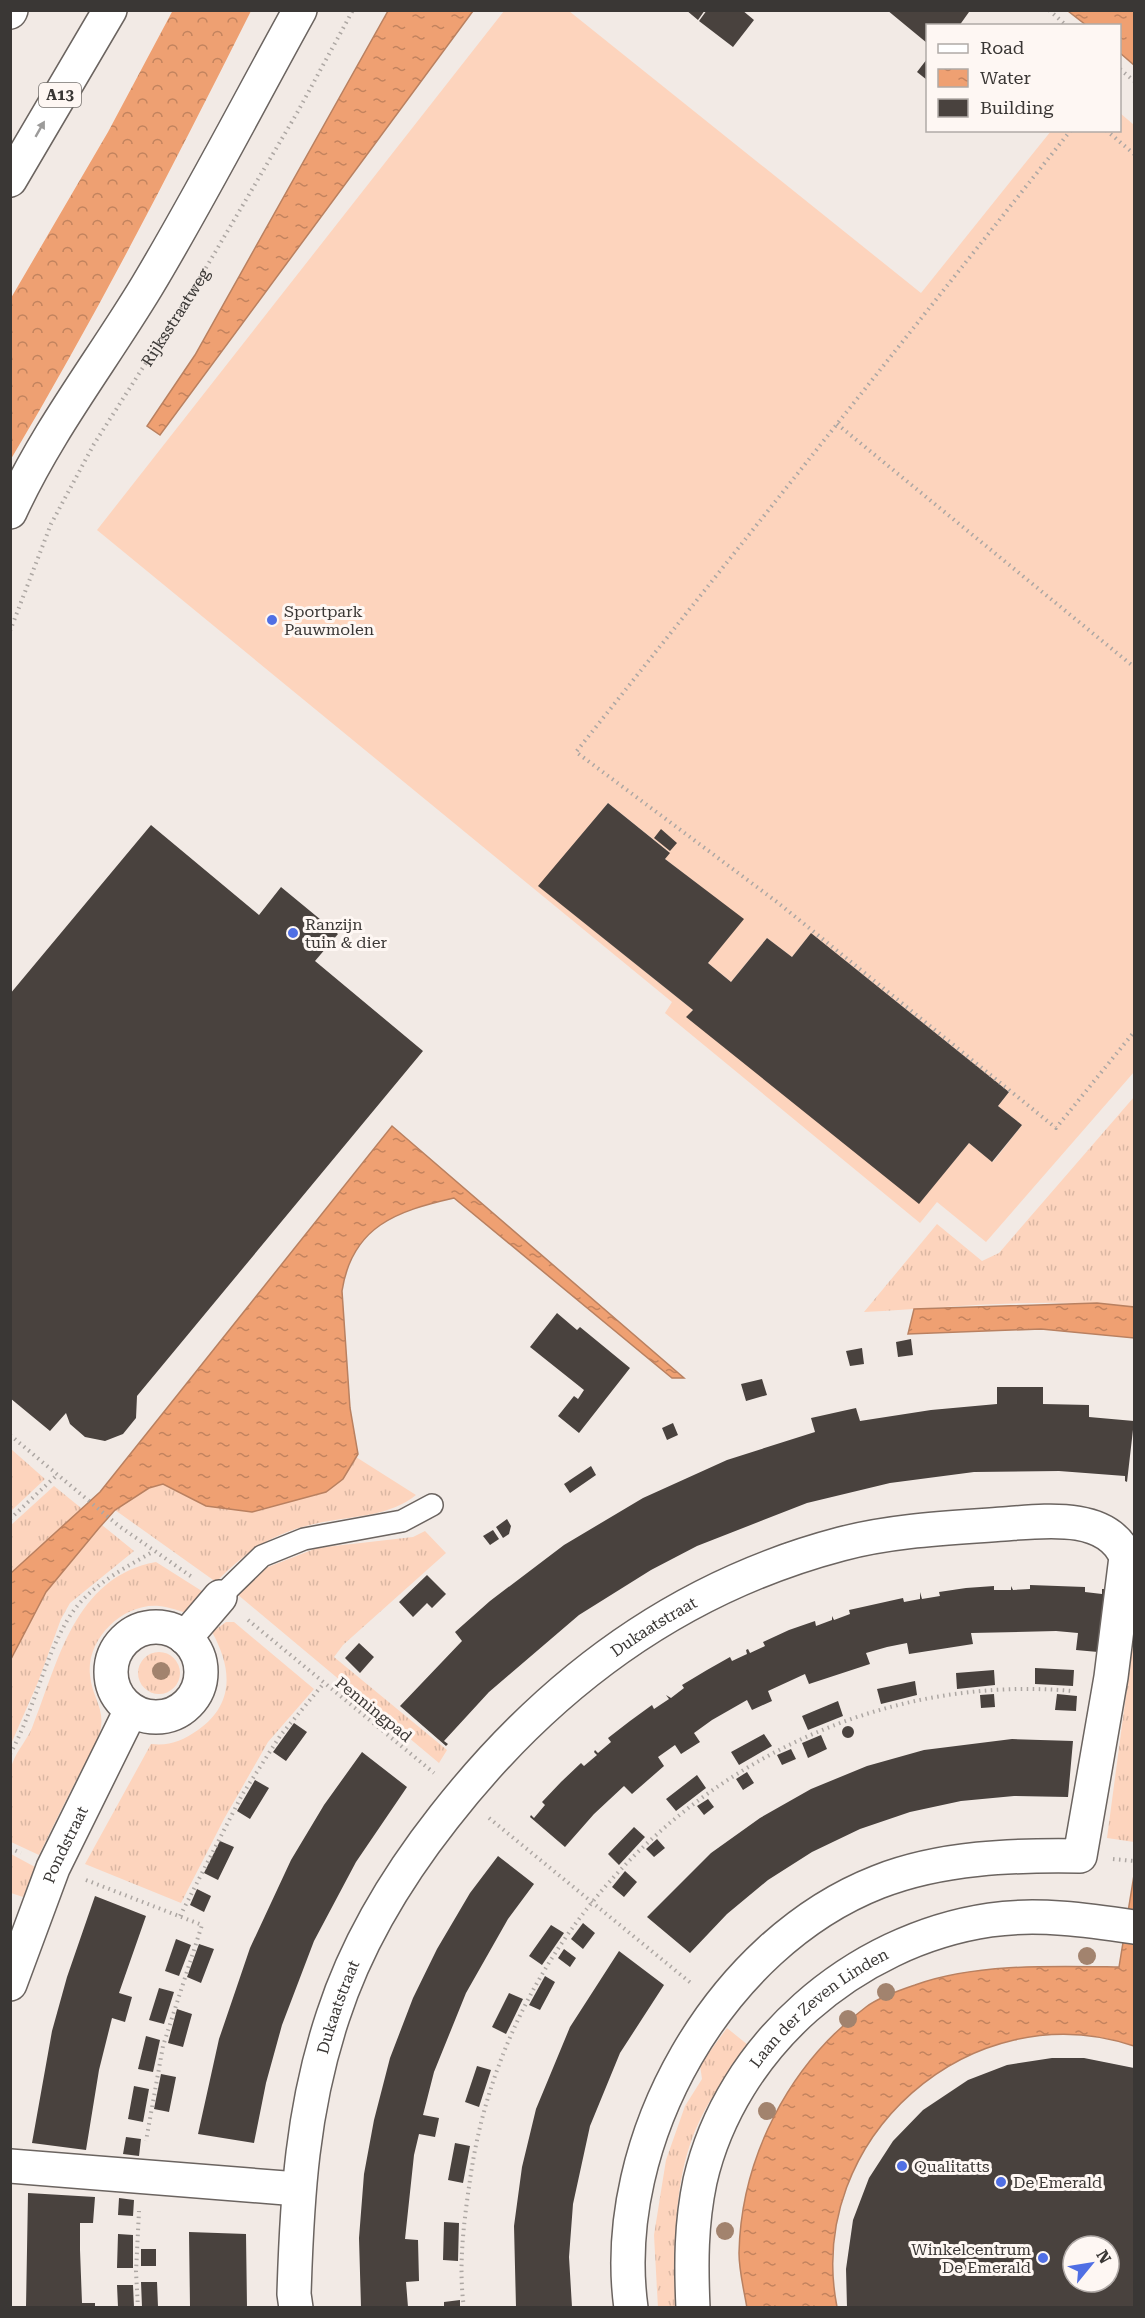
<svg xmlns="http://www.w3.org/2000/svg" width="1145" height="2318" font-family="'Roboto Serif',serif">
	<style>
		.grass { fill: url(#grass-tufts) }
		.forest { fill: url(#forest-crowns) }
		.pitch { fill: #fdd4bd; fill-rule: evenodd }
		.water { fill: url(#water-ripples); stroke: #b98060; stroke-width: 1.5 }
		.building { fill: #49423e; fill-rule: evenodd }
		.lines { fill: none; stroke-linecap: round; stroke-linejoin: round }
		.service-casing { stroke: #6b6460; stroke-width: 24 }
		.minor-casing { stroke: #6b6460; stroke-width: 36 }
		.tertiary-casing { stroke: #6b6460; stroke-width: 36 }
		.motorway-casing { stroke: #6b6460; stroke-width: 36 }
		.path { stroke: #ada7a3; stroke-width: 4; stroke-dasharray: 1.5 4.5; stroke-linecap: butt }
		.service { stroke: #fff; stroke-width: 21 }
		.minor { stroke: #fff; stroke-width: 33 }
		.tertiary { stroke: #fff; stroke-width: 33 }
		.motorway { stroke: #fff; stroke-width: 33 }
		.tree { fill: #a2836e }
		.oneway { fill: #9c9b9a }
		.poi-dot { fill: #506fe4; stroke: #fef7f3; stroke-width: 2 }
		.labels { text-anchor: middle; stroke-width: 6; stroke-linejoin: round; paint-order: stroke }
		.shield { fill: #fef7f3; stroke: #75716e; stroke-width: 1.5 }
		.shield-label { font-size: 15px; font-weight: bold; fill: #3a3735 }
		.street-label { font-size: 16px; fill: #3a3735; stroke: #fef7f3 }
		.poi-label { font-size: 16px; fill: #3a3735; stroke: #fef7f3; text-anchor: start }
	</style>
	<defs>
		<pattern id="grass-tufts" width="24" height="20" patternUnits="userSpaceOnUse" patternTransform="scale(1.5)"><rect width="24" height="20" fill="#fdd4bd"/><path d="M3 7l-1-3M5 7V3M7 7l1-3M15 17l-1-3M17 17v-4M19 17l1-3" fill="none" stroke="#dab7a3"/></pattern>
		<pattern id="forest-crowns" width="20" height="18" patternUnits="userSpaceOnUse" patternTransform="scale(1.5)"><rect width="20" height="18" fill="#eea072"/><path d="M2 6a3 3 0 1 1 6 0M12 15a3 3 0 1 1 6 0" fill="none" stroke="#c2835e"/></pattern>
		<pattern id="water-ripples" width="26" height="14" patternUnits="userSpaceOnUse" patternTransform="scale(1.5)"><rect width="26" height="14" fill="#efa072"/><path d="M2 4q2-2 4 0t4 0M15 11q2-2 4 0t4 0" fill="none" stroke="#c3835e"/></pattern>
	</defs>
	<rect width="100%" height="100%" fill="#f2eae5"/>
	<path class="grass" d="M1134,1097V1307C1045,1297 953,1307 864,1312L937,1224L982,1261L999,1253Z
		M11,1449L45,1479L11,1511Z
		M356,1457L416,1495C390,1516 355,1516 323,1522C277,1531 249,1548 216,1582L115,1510L149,1488L163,1484L206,1506L343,1479Z
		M54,1486L134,1551L70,1603L61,1619L38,1682L11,1744V1659L46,1592L98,1528L78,1513L11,1573V1525Z
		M425,1531L446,1553L343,1645L334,1657L447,1750L439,1763L237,1594L263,1569L317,1548L413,1537Z
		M156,1562L205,1593L190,1614C180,1611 169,1607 159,1606C122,1603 86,1640 90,1675C92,1698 106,1709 100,1732C96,1744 88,1757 82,1769C67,1798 53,1826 39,1855L11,1842C11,1819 7,1792 11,1769C13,1755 26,1742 32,1728C58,1663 74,1577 156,1562Z
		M226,1622H234L314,1689L268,1742L224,1819L181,1903L85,1864L151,1744C170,1746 182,1741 198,1730C235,1704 232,1668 212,1632Z
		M1134,1635V1842L1107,1838Z
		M138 1673a21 21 0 1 1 42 0a21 21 0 1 1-42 0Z
		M11,1854L35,1867L23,1897L11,1893Z
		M727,2028L748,2045C732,2070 711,2095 699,2122C672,2179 675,2246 676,2307L658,2308L654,2235L666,2160L685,2106L702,2079L700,2065Z"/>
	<path class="forest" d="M173,10L251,11C175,162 98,313 11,459V298L108,132Z"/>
	<path class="pitch" d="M504,11H569L921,293L1051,131L1120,130V113L1134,125V1072L986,1242L937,1202L920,1223L665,1013L672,1002L97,530ZM608,803L669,852L665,859L743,919L708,963L731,982L767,938L792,957L811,933L1009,1092L998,1106L1022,1125L993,1162L969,1143L919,1203L687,1017L693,1010L539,886Z"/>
	<path class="water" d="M388,11H473L160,435L147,426L195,355Z
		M1068,11H1134V65L1120,53V26L1086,25Z
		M392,1126L684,1378H672L454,1198C397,1211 352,1226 342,1291L350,1408L358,1454L343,1479L326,1492L252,1512L206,1506L163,1484L149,1488L115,1510L99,1528L46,1592L11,1659V1573L100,1492Z
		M1097,1303L1134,1307V1338L1041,1329L908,1334L914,1309Z
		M1134,1875V2046C971,1991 804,2139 837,2307L747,2308C744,2290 739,2271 739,2253C741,2158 789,2064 866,2007C879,1997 900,1990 915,1985C975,1963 1056,1966 1119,1967Z"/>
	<path class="building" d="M686,10H705L698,20Z
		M707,10H742L754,20L733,47L699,21Z
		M887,10H967L969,12L959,26H927V43Z
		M927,59V80L917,72Z
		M608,803L670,853L665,859L744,919L708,963L731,982L767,938L792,957L811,933L1009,1092L998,1106L1022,1125L992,1162L969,1143L919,1204L686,1017L693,1010L538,886Z
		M151,825L259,915L281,887L338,934L315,961L423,1051L137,1396L136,1418L123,1434L105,1441L85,1437L70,1424L66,1413L50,1431L10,1398V994Z
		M661,829L677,843L670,851L654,838Z
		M557,1313L577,1330L580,1327L630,1368L579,1433L558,1416L574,1396L578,1399L584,1390L530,1347Z
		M911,1339L913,1355L898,1357L896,1342Z
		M862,1348L864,1364L850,1366L846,1351Z
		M762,1379L767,1395L746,1401L741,1384Z
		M997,1387H1043V1404L1089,1405V1417L1134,1421L1127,1482L1125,1481V1476L1059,1471L974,1472L890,1483L807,1503L697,1546L651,1570L579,1615L489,1692L444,1741L448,1744L446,1746L400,1706L462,1641L455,1632L490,1601L564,1545L643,1498L727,1460L815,1432L811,1418L856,1408L860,1421L931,1410L997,1404Z
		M673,1423L678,1435L667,1440L662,1428Z
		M591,1466L596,1475L570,1493L564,1484Z
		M507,1519L511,1526L509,1534L503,1538L496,1527Z
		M493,1530L499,1539L490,1545L483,1536Z
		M427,1575L446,1594L432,1608L427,1603L413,1617L399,1602Z
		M1030,1585L1085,1587V1592L1102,1594V1589H1105L1098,1652L1076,1650L1078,1633L1056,1631L971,1633L973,1644L909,1654L907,1643L887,1647L866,1653L870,1664L809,1684L805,1674L768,1691L772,1701L752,1710L747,1700L712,1720L694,1733L700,1742L681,1754L675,1745L658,1757L664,1766L632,1794L624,1786L594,1814L565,1847L530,1817L531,1815L534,1818L545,1805L542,1802L561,1782L581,1763L584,1766L597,1755L594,1752L595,1750L598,1753L611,1742L608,1738L630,1721L652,1705L654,1709L669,1699L666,1695L671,1698L684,1688L682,1685L707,1670L730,1657L732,1661L747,1654L746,1650L748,1649L750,1653L765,1646L763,1642L789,1630L815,1621L816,1626L832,1620V1616L834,1620L850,1614L849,1610L903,1598L904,1602L920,1599V1592L922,1599L940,1596L939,1592L966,1588L994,1586V1590H1011V1586L1013,1590L1030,1589Z
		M359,1643L374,1657L360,1673L345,1658Z
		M1035,1668L1074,1670L1073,1686L1035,1684Z
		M994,1670L995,1685L957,1689L956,1673Z
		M915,1681L917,1695L881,1704L877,1689Z
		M994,1694L995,1707L981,1708L980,1695Z
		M1057,1694L1077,1696L1076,1711L1055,1710Z
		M838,1701L843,1716L808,1730L802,1716Z
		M294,1723L307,1732L286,1761L273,1752Z
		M842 1732a6 6 0 1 1 12 0a6 6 0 1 1-12 0Z
		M764,1734L772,1746L739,1765L731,1752Z
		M821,1735L827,1749L808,1758L802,1743Z
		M1012,1739L1073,1741L1068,1797L1014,1796L961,1801L910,1812L860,1829L812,1852L768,1880L727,1914L690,1953L647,1917L711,1853L760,1818L811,1789L867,1766L924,1750Z
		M791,1749L796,1759L782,1765L777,1755Z
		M362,1752L407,1787L356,1862L314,1941L282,2025L266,2083L254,2143L198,2134L219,2039L250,1948L291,1860L324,1805Z
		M747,1772L754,1783L743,1790L736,1779Z
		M697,1775L706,1788L676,1811L666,1799Z
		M255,1780L269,1788L250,1819L237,1811Z
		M708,1799L714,1807L704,1815L697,1806Z
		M634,1827L645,1837L619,1865L608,1854Z
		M657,1839L665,1848L654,1857L646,1849Z
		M220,1841L234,1847L218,1880L204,1873Z
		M498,1856L534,1884L508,1919L466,1993L434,2072L423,2115L439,2118L435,2137L419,2134L414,2155L405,2239L418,2240L419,2281L406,2282L408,2307H361L359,2238L364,2174L374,2120L390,2058L413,1998L437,1949L470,1893Z
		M625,1871L637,1882L624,1897L612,1887Z
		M197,1889L211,1896L204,1912L190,1905Z
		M95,1896L146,1916L119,1993L132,1997L125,2022L112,2018L99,2070L86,2150L32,2143L52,2031L67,1977Z
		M583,1923L595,1933L583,1949L571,1939Z
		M551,1925L564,1933L542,1965L529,1956Z
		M176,1939L191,1945L179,1976L165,1971Z
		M199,1944L214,1949L201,1983L187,1977Z
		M564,1949L576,1958L570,1967L558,1958Z
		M619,1951L664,1985L620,2053L590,2126L573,2204L569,2257L572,2307H516L514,2226L522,2167L536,2109L570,2027Z
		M545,1976L555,1982L540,2010L529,2005Z
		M159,1988L174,1992L164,2024L149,2020Z
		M509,1993L523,1999L506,2034L492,2027Z
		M177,2009L192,2014L183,2047L168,2043Z
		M146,2036L160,2040L153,2072L138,2069Z
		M1052,2058H1084L1134,2068V2307H847L846,2269L853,2220L869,2178L893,2141L923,2110L968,2080L1007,2065ZM1073,2246H1109V2282H1073Z
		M477,2066L491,2070L479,2107L465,2102Z
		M161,2074L176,2077L169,2112L154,2109Z
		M134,2086L149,2089L143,2122L128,2119Z
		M126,2137L141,2139L139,2156L123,2154Z
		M455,2143L470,2146L463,2183L448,2180Z
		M28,2193L95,2197L93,2223H80V2250L82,2303H95V2307H26Z
		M119,2198L134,2200L133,2216L118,2215Z
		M444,2222L459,2223L458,2261L443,2260Z
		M189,2232L246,2234L247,2307H190Z
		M118,2234L133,2235V2268H117Z
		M141,2249H156V2266H141Z
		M141,2282H157L158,2307H142Z
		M117,2285H133L134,2307H118Z
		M460,2300V2307H444V2302Z"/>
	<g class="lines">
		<g class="service-casing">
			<path id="service" d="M220,1597L262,1556L304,1539L402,1521L432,1505"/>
		</g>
		<g class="minor-casing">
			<g id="minor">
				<path d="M10,512C47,431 101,362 147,286C201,196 249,102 300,10"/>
				<circle cx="156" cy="1672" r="45"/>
				<path d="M185,1638L220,1597"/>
				<path id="s2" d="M10,1984L53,1868L131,1710"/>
				<path d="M10,2166L298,2189"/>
				<path id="s3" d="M296,2308L294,2294C297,2197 302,2109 333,2016C357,1942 396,1878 444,1817C547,1685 678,1587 841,1544C893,1530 950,1528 1004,1524C1043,1521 1108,1512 1126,1557L1111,1677L1080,1856C1014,1855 941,1857 878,1882C720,1944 608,2140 631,2308"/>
			</g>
		</g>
		<g class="tertiary-casing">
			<g id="tertiary">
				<path id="s4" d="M693,2308C691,2264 691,2224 700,2181C731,2046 854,1940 990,1920C1037,1913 1088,1920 1134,1927"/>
			</g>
		</g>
		<g class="motorway-casing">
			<path id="motorway" d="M10,12L11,10
				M10,180L110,10"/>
		</g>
		<g class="path">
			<path d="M1049,10L1067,26"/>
			<path d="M1120,69L1134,81"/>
			<path d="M1071,130L576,752L777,902L1056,1128L1134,1032"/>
			<path d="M1106,130L1134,154"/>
			<path d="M837,424L1134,667"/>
			<path id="s1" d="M10,631L51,524L94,444L197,283L297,113L353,10"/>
			<path d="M10,1435L119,1526L192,1577"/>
			<path d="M10,1519L57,1475"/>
			<path d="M248,1620L434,1773"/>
			<path d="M10,1754C34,1711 43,1661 68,1619C87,1587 123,1569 154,1551"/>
			<path d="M489,1818L692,1984"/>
			<path d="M10,1848L21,1853"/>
			<path d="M1113,1859L1134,1861"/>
			<path d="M86,1880L202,1925L163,2046L146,2141"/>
			<path d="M180,1916L242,1795L280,1736L324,1683"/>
			<path d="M138,2308L136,2272L139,2211"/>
			<path d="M464,2308C458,2266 464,2221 470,2180C510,1891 780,1665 1073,1691"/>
		</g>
		<use href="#service" class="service"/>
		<use href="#minor" class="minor"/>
		<use href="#tertiary" class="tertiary"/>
		<use href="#motorway" class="motorway"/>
	</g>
	<g class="tree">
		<circle cx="161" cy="1671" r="9"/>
		<circle cx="1087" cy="1956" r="9"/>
		<circle cx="886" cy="1992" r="9"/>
		<circle cx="848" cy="2019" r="9"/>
		<circle cx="767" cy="2111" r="9"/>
		<circle cx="725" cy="2231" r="9"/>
	</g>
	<defs><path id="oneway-solid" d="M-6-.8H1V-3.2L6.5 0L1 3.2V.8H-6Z" transform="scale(1.5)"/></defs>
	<use class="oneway" href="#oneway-solid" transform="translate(40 129) rotate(-60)"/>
	<g class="poi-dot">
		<circle cx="272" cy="620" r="6"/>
		<circle cx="293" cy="933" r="6"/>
		<circle cx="902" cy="2166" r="6"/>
		<circle cx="1001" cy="2182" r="6"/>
		<circle cx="1043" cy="2258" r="6"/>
	</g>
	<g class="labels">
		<rect class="shield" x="39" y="83" width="42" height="24" rx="4.5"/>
		<g class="shield-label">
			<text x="60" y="100">A13</text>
		</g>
		<g class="street-label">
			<text dy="6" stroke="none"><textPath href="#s1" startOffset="356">Rijksstraatweg</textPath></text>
			<text dy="6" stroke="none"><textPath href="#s3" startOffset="810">Dukaatstraat</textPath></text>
			<text transform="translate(374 1709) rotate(39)" y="6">Penningpad</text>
			<text dy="6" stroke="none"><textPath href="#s2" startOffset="150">Pondstraat</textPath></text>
			<text dy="6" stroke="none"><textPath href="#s3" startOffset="306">Dukaatstraat</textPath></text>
			<text dy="6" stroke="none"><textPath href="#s4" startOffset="344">Laan der Zeven Linden</textPath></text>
		</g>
		<g class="poi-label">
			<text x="284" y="617">Sportpark<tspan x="284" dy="18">Pauwmolen</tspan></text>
			<text x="305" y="930">Ranzijn<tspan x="305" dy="18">tuin &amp; dier</tspan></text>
			<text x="914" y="2172">Qualitatts</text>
			<text x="1013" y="2188">De Emerald</text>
			<text x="1031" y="2255" text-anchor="end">Winkelcentrum<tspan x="1031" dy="18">De Emerald</tspan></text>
		</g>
	</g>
	<rect width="1145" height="2318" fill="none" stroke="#3a3735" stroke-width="24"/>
	<rect x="926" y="24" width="195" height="108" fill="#fef7f3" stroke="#b0aaa7" stroke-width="1.5"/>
	<rect x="938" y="44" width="30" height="9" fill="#ffffff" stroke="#b0aaa7" stroke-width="1.5"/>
	<text x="980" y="54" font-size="18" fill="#3a3735">Road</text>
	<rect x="938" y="69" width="30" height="18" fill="url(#water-ripples)" stroke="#b0aaa7" stroke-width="1.5"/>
	<text x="980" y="84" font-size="18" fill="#3a3735">Water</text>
	<rect x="938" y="99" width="30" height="18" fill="#49423e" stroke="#b0aaa7" stroke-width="1.5"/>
	<text x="980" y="114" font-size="18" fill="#3a3735">Building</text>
	<g transform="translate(1091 2264) rotate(60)"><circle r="28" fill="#fef7f3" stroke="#b0aaa7" stroke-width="1.5"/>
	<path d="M0-4.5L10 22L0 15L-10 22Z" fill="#506fe4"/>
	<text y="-9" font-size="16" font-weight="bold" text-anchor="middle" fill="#3a3735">N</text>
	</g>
</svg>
